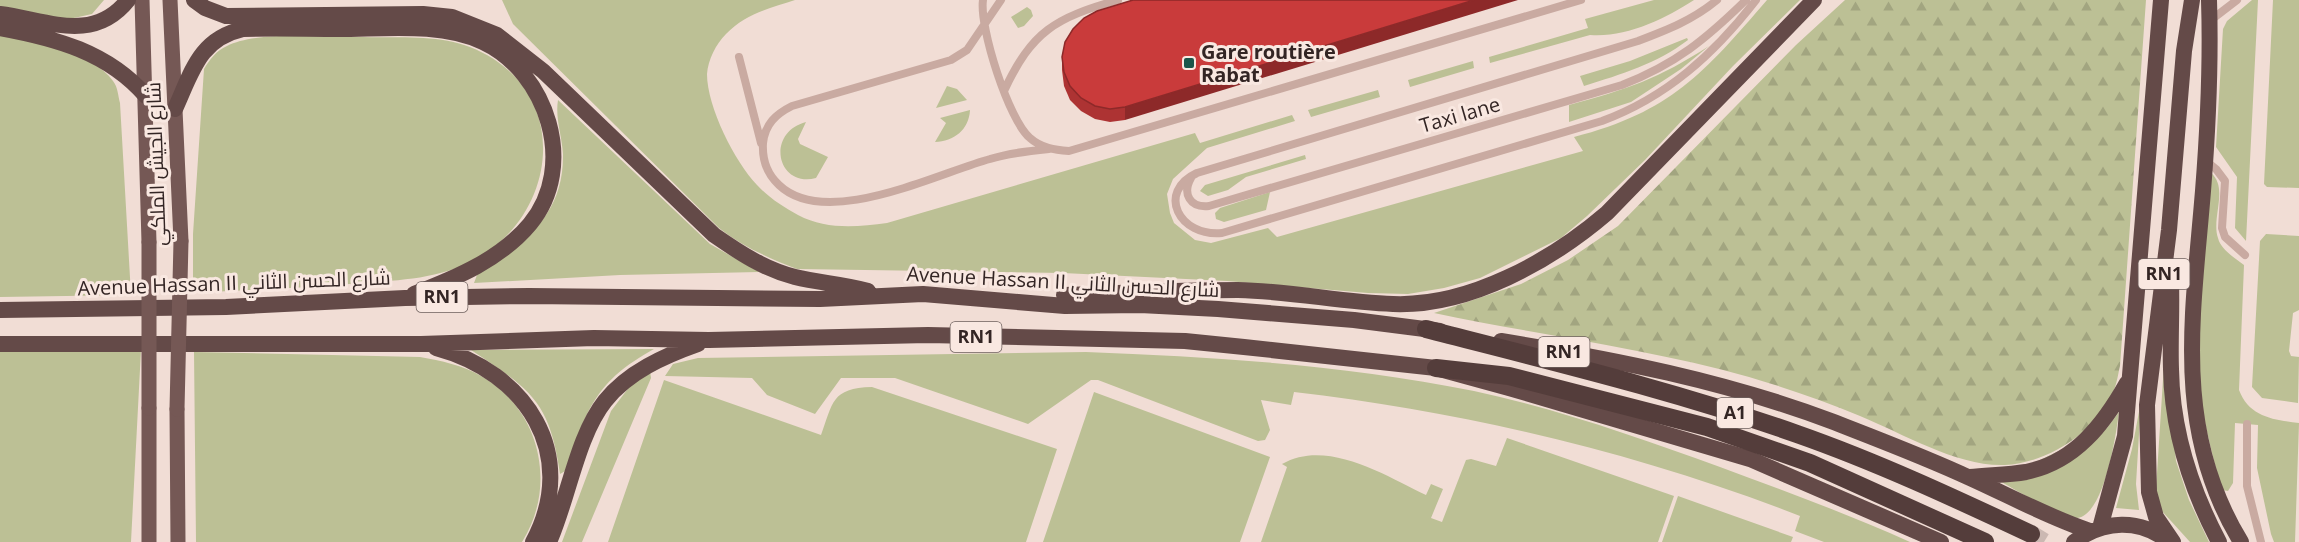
<svg xmlns="http://www.w3.org/2000/svg" width="2299" height="542" font-family="'Open Sans',Cairo,sans-serif">
	<style>
		.green { fill: #bcc095 }
		.forest { fill: url(#forest-firs) }
		.lines { fill: none; stroke-linecap: round; stroke-linejoin: round }
		.motorway-tunnel { stroke: #cbb8b2; stroke-width: 18; stroke-dasharray: 18 9; stroke-linecap: butt }
		.service { stroke: #c9aaa1; stroke-width: 8 }
		.primary { stroke: #755855; stroke-width: 15 }
		.trunk { stroke: #644a48; stroke-width: 16 }
		.motorway { stroke: #543d3b; stroke-width: 18 }
		.primary-bridge { stroke: #755855; stroke-width: 15 }
		.wall { fill: #ad3333 }
		.shaded-wall { fill: #8d2929 }
		.building { fill: #c93b3b; stroke: #8d2929; stroke-width: 1.5 }
		.poi-dot { fill: #19554a; stroke: #f9e8e1; stroke-width: 2 }
		.labels { text-anchor: middle; stroke-width: 6; stroke-linejoin: round; paint-order: stroke }
		.shield { fill: #f9e8e1; stroke: #6e605d; stroke-width: 1.5 }
		.shield-label { font-size: 18px; font-weight: bold; fill: #332524 }
		.poi-label { font-size: 20px; font-weight: bold; fill: #332524; stroke: #f9e8e1; text-anchor: start }
		.street-label { font-size: 20px; fill: #332524; stroke: #f9e8e1 }
	</style>
	<defs>
		<pattern id="forest-firs" width="22" height="20" patternUnits="userSpaceOnUse" patternTransform="scale(1.5)"><rect width="22" height="20" fill="#bcc095"/><path d="M5 1l3.5 6h-7zM16 11l3.5 6h-7z" fill="#a2a580"/></pattern>
	</defs>
	<rect width="100%" height="100%" fill="#f1ddd5"/>
	<path class="green" d="M0,0H104L92,14L65,20L0,10Z
		M502,0H795C770,8 745,14 726,34C716,44 708,60 707,74C707,107 735,162 757,185C768,197 783,207 798,215C826,230 857,227 887,223L1195,133L1200,143L1292,115L1295,121L1207,148L1173,179L1167,194L1170,213L1174,223L1195,240L1211,243L1268,228L1277,237L1583,151L1574,137C1671,112 1704,73 1767,0H1800L1733,66L1645,160L1587,216L1561,238L1480,278L1444,288L1408,294L1368,293L1227,281L1063,273L797,269C769,258 743,247 719,228L513,24Z
		M1654,0H1694C1665,19 1625,38 1590,35L1490,63L1489,57L1588,28L1585,19Z
		M2252,0H2258L2246,241L2235,228L2237,177L2216,147L2223,29L2227,21Z
		M2273,0H2299V188L2267,187L2264,184Z
		M1027,7L1031,10L1033,16L1024,26L1018,28L1011,17Z
		M0,32C33,41 93,52 113,81C118,87 118,96 120,103L131,295L0,297Z
		M363,37C405,38 450,33 487,55C572,103 554,216 476,259C440,279 401,280 361,283C305,288 249,290 193,293V234L204,69C210,59 216,51 227,46C257,30 327,38 363,37Z
		M1687,38L1688,40C1656,64 1622,74 1584,86L1580,76L1630,61Z
		M1709,46L1681,69L1631,102L1569,122V105C1628,89 1658,79 1709,46Z
		M1473,61L1474,68L1410,87L1408,80Z
		M947,86L957,89L967,100L936,108Z
		M1378,90L1380,97L1311,117L1308,110Z
		M558,100L710,244L759,272L620,275L474,283L477,275C522,244 564,217 563,154C562,136 555,118 558,100Z
		M970,110C969,130 954,141 935,142L946,123L940,118Z
		M806,122L798,139L800,144L828,157L816,178C777,188 765,133 806,122Z
		M1305,155L1306,159L1246,177L1228,190L1208,196L1200,191L1205,185Z
		M2211,173C2229,188 2211,218 2218,238C2221,250 2235,258 2244,265L2239,390C2249,417 2274,420 2299,423L2295,542H2274L2271,534L2257,468L2258,425L2235,423L2233,483L2228,491L2222,490L2220,484C2213,456 2205,428 2201,399C2191,329 2205,244 2211,173Z
		M1270,192L1266,210L1224,222L1216,219L1215,213L1220,208Z
		M2266,234L2299,236V310L2293,313L2289,351L2291,356L2299,357L2298,403L2262,398L2252,387L2260,241Z
		M2165,348L2176,461L2189,500L2209,542H2190L2161,510L2156,489Z
		M654,349C596,381 586,409 567,470L560,474C550,401 530,389 471,350Z
		M141,350L131,542H0V352Z
		M194,352L420,357C441,361 463,365 481,376C540,409 558,485 522,542H196Z
		M1086,352C1216,357 1346,365 1474,391C1558,409 1640,438 1720,467C1785,491 1848,514 1910,542H1824L1795,531L1800,516C1639,453 1466,412 1294,392L1291,405L1261,400L1270,430L1265,440L1258,441L1098,380H1091L1028,424L895,378H841L815,414L767,395L752,378L665,376L673,364L698,358Z
		M650,371L651,378L582,542H562L611,411L630,386Z
		M664,380L821,435C833,403 831,388 872,387L1057,449L1026,542H608Z
		M1094,392L1270,457L1240,542H1043Z
		M2141,401L2136,484L2139,510L2116,508L2132,449Z
		M2119,412C2116,434 2104,524 2072,518C2057,515 2014,489 1998,480L2107,428Z
		M1507,438L1674,496L1658,542H1261L1287,467L1282,464C1327,438 1386,476 1426,495L1431,484L1443,489L1431,518L1442,522L1466,460L1471,459L1496,466Z
		M1678,496L1793,537L1791,542H1662Z"/>
	<path class="forest" d="M1845,0H2146L2120,366C2118,374 2117,384 2113,392C2097,432 2047,463 2005,465C1958,467 1904,434 1860,416C1825,401 1786,388 1749,377C1646,348 1538,335 1434,313L1521,284L1568,260L1618,226L1796,45Z"/>
	<g class="lines">
		<path class="motorway-tunnel" d="M2031,534L2044,542"/>
		<path class="service" d="M983,0C979,27 1009,121 1030,138C1041,148 1055,150 1069,151L1581,0
			M1001,0L967,50L951,60L792,106C776,114 765,124 763,143C762,160 767,174 779,185C826,230 938,173 990,159C1009,153 1029,151 1049,149
			M1717,0C1693,20 1667,30 1638,41L1197,173C1156,192 1179,237 1222,233L1602,121C1667,97 1714,54 1756,0
			M2211,20L2237,0
			M739,57L761,143
			M1004,91C1032,31 1055,18 1118,0
			M2205,160L2216,169L2225,181L2222,228L2225,237L2245,255
			M1191,178C1182,194 1190,208 1209,206L1622,85C1676,64 1706,39 1746,0
			M2247,424V486L2261,542"/>
		<path class="primary" d="M142,0L149,242
			M170,0L181,241
			M149,408V542
			M177,409L178,542"/>
		<path class="trunk" d="M194,0L205,8L226,16L423,14L452,17L497,35L543,71L714,235C740,253 764,269 795,277C819,283 844,284 868,291
			M2209,0C2211,63 2208,128 2203,191C2193,315 2172,429 2241,542
			M0,14C47,20 93,44 128,0
			M0,28C55,38 108,52 146,96
			M175,109C192,72 199,39 243,29C275,28 307,29 339,29C384,29 441,22 483,42C547,72 578,166 530,224C501,259 456,278 414,294
			M2171,281C2172,311 2170,340 2171,369C2172,430 2191,489 2219,542
			M1064,295C1122,293 1180,290 1238,290C1290,291 1341,302 1393,304C1469,307 1551,261 1607,213L1814,0
			M0,310L226,307L405,298L529,296L820,299L923,294L1065,306L1140,305L1218,309L1354,320L1440,331
			M1501,341C1613,359 1725,381 1831,421C1877,439 1925,457 1970,478C2010,496 2048,517 2090,531
			M0,344H421L594,338L709,340L928,335L1185,341L1244,347L1436,368L1509,388L1750,459L1941,542
			M436,348C526,372 580,454 533,542
			M1970,477C1988,475 2008,475 2026,472C2075,462 2104,424 2127,383
			M2100,528L2125,436L2161,0
			M549,542C568,500 577,436 605,401C628,372 664,356 698,344
			M2074,542C2103,520 2140,518 2169,542
			M2173,542L2156,517L2149,492L2147,405L2169,230L2184,51L2192,0"/>
		<path class="motorway" d="M1426,329C1550,361 1676,391 1797,434C1877,462 1954,498 2031,534
			M1436,368L1509,376L1707,427L1810,463L1985,542"/>
		<path class="primary-bridge" d="M149,408V242
			M177,409L181,241"/>
	</g>
	<path class="wall" d="M1133,0L1125,120L1110,122L1095,119L1081,111L1070,100L1064,86L1062,70V57Z"/>
	<path class="shaded-wall" d="M1474,0H1518L1125,120V107Z"/>
	<path class="building" d="M1133,0H1474L1125,107L1110,109L1095,106L1081,98L1070,86L1064,72L1062,57L1065,42L1073,29L1084,18L1097,11Z"/>
	<rect class="poi-dot" x="1183" y="57" width="12" height="12" rx="3"/>
	<g class="labels">
		<g class="shield">
			<rect x="2138.5" y="259" width="51" height="30" rx="4.5"/>
			<rect x="416.5" y="282" width="51" height="30" rx="4.5"/>
			<rect x="950.5" y="322" width="51" height="30" rx="4.5"/>
			<rect x="1538.5" y="337" width="51" height="30" rx="4.5"/>
			<rect x="1717" y="398" width="36" height="30" rx="4.5"/>
		</g>
		<g class="shield-label">
			<text x="2164" y="280">RN1</text>
			<text x="442" y="303">RN1</text>
			<text x="976" y="343">RN1</text>
			<text x="1564" y="358">RN1</text>
			<text x="1735" y="419">A1</text>
		</g>
		<g class="poi-label">
			<text x="1201" y="59">Gare routière<tspan x="1201" dy="23">Rabat</tspan></text>
		</g>
		<g class="street-label">
			<text transform="translate(1460 115) rotate(-16)" y="7">Taxi lane</text>
			<text transform="translate(156 164) rotate(-92)" y="7">شارع الجيش الملكي</text>
			<text transform="translate(1063 282) rotate(3)" y="7">Avenue Hassan II شارع الحسن الثاني</text>
			<text transform="translate(234 283) rotate(-2)" y="7">Avenue Hassan II شارع الحسن الثاني</text>
		</g>
	</g>
</svg>
